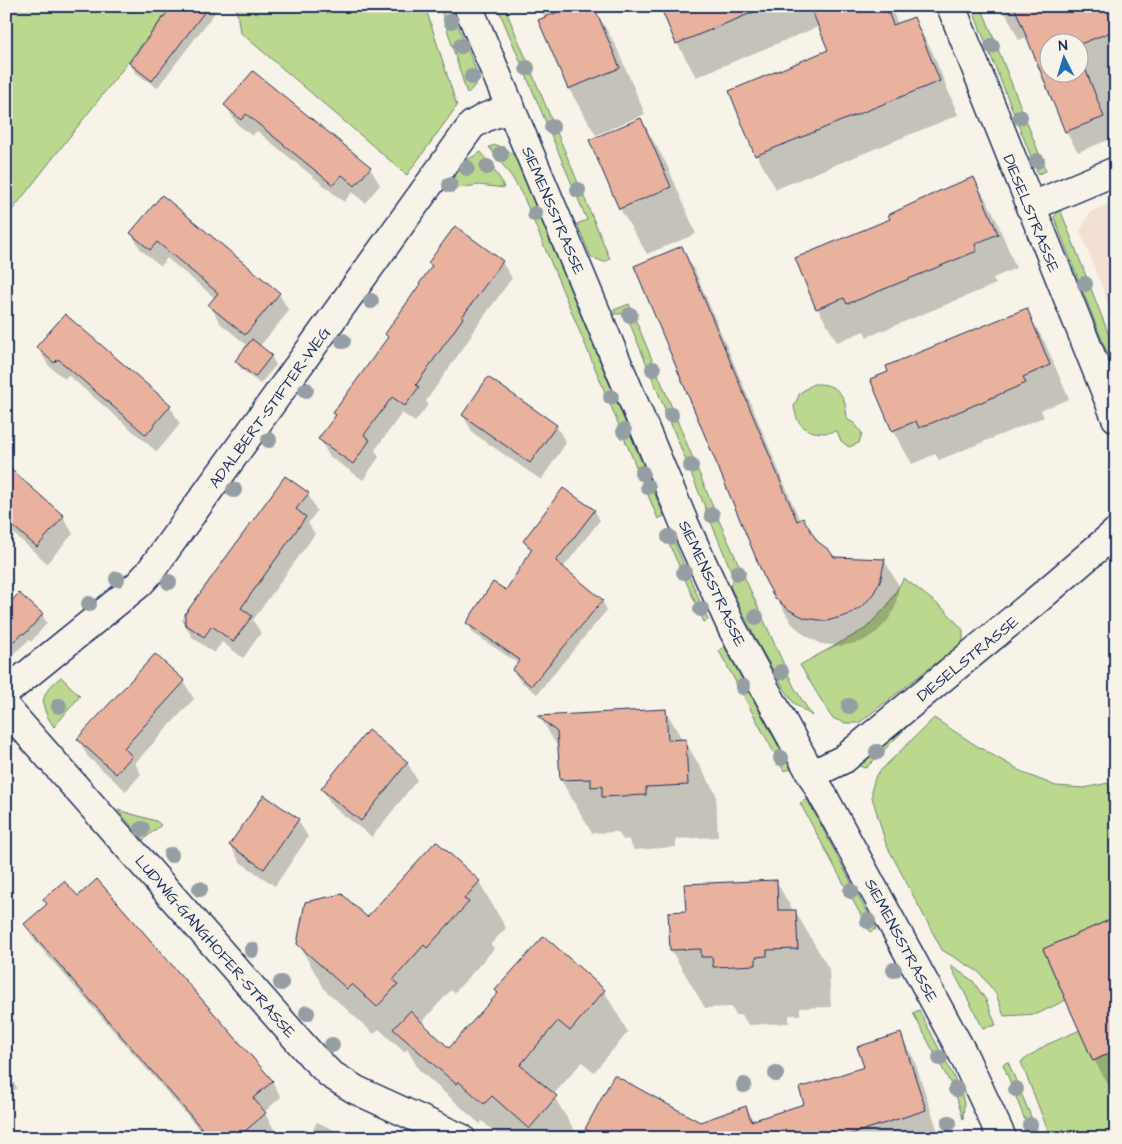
<svg xmlns="http://www.w3.org/2000/svg" width="1122" height="1144" font-family="'Architects Daughter',sans-serif">
	<style>
		.built { fill: #f3e0d2 }
		.green { fill: #bcd78e; stroke: #6c8376 }
		.shadow { fill: #0003; fill-rule: evenodd }
		.building { fill: #e9b29e; stroke: #1b2f5e }
		.lines { fill: none; stroke-linecap: round; stroke-linejoin: round }
		.street-casing { stroke: #1b2f5e; stroke-width: 31 }
		.street { stroke: #f7f3e8; stroke-width: 28 }
		.tree { fill: #949ea3 }
		.labels { text-anchor: middle; stroke-width: 5; stroke-linejoin: round; paint-order: stroke }
		.street-label { font-size: 16px; fill: #1b2f5e; stroke: #f7f3e8 }
	</style>
	<rect width="100%" height="100%" fill="#f7f3e8"/>
	<filter id="ink" filterUnits="userSpaceOnUse"><feTurbulence type="fractalNoise" baseFrequency=".02" numOctaves="2"/><feDisplacementMap in="SourceGraphic" scale="10" xChannelSelector="R" yChannelSelector="G"/><feConvolveMatrix kernelMatrix="1 2 1 2 8 2 1 2 1" color-interpolation-filters="sRGB"/></filter>
	<g filter="url(#ink)">
		<path class="built" d="M1116,201V323L1080,231L1090,212Z"/>
		<path class="green" d="M6,6H172L6,218Z
			M236,6H425L457,106L407,175L240,32Z
			M440,6H450L480,80L467,94Z
			M497,6H504L610,259L604,262L591,257L577,224L587,220Z
			M971,6H981L1046,171L1038,174Z
			M496,145L505,148L515,156L664,516L658,519L524,198L512,177L489,147Z
			M481,152L501,180L504,188L479,185L444,190L467,160Z
			M1060,209L1116,353V376L1054,217Z
			M629,304L716,514L794,687L812,716L794,703L785,690L758,644L730,586L734,578L626,314H615L614,310Z
			M813,384C838,383 846,395 847,419L855,424L862,433L859,443L849,447L841,441L837,431C824,434 808,435 799,422C796,418 795,411 794,406L800,393Z
			M669,530L708,620L704,622L664,532Z
			M904,578L946,611L963,630V642L859,723H845L832,718L800,665L865,629L887,606Z
			M724,646L791,769L784,771L719,651Z
			M61,677L80,696L54,727C38,704 40,694 61,677Z
			M915,716L917,717L867,767L864,768L858,765L864,756Z
			M934,718L977,746L1026,774L1056,786L1084,788L1108,783L1116,802V917L1043,949L1066,1000L1037,1014L1004,1016L996,994L979,972L942,950L886,844L872,797V788L876,775Z
			M807,799L876,929L870,932L800,803Z
			M118,810L156,821L161,825L143,840Z
			M950,965L973,981L986,1000L996,1025L983,1028Z
			M919,1010L961,1091L964,1104L963,1119L955,1092L913,1013Z
			M1080,1030L1093,1061L1116,1051V1138H1051L1021,1062L1046,1045Z
			M1008,1062L1040,1138H1032L1003,1064Z"/>
		<path class="shadow" d="M174,6H220L157,88L135,72L130,63Z
			M539,6H593L616,46L645,114L596,135L569,89L540,21L546,19Z
			M661,6H890L898,24L913,18L932,51L958,115L776,189L757,156L730,92L830,51L820,26L696,77L677,43Z
			M1002,6H1058L1116,13V137L1078,152L1066,132L1028,36L1019,40ZM1050,42H1080V72H1050Z
			M253,73L370,168L380,185L365,203L352,192L344,202L257,131L252,136L236,123L226,105Z
			M641,119L667,165L696,234L647,254L620,209L591,141Z
			M974,179L993,212L1016,268L993,278L996,284L867,337L864,331L837,342L818,309L797,259L892,220Z
			M162,196L279,294L289,311L259,347L271,356L276,365L260,384L241,369L236,361L248,346L220,323L210,305L215,298L167,258L161,266L141,250L131,233Z
			M681,247L696,273L800,521L816,542L833,558L884,560L899,586L895,608L888,620L877,632L863,641L842,646L821,644L805,635L792,624L767,582Z
			M502,262L512,278L471,334L472,335L426,401L428,405L415,422L402,413L375,450L379,457L363,480L329,456L320,439L336,416L334,413L388,338L386,334L433,268L430,263Z
			M1026,310L1045,343L1069,399L1041,410L1044,417L939,460L935,454L912,464L893,430Z
			M65,316L170,406L180,424L157,452L68,375L65,379L48,365L38,347Z
			M463,415L556,425L566,443L541,480L473,433Z
			M6,467L63,517L73,534L47,563L6,527Z
			M285,478L308,494L317,511L308,523L315,534L253,620L261,633L243,658L222,642L214,653L192,637L182,620Z
			M594,510L600,520L563,568L602,600L607,610L537,694L519,680L514,670L519,664L473,633L468,623L506,592L532,552L524,542Z
			M6,609L42,615L47,623L31,642L29,640L6,660Z
			M184,682L194,699L135,763L141,774L126,791L88,757L78,739Z
			M666,711L683,741H685L716,794L718,837L676,839V847L634,850L628,839L623,840L618,832L592,833L561,780L560,751L540,717Z
			M407,762L417,780L372,837L332,806L322,789Z
			M298,820L308,837L275,886L240,862L230,845Z
			M776,881L793,911H795L829,969L831,1007L800,1008V1015H789V1023L748,1025L742,1015H736L731,1007L705,1008L671,950L687,912Z
			M479,882L506,928L491,944L494,949L454,993L451,990L421,1023L450,1049L499,994L544,938L604,991L628,1032L594,1072L582,1062L553,1095L579,1138H518L516,1136L515,1138H501L482,1121L480,1124L419,1070L407,1049L404,1052L379,1029L374,1034L325,990L298,943Z
			M78,898L272,1081L281,1097L264,1112L274,1129L264,1138H207L34,940L25,924L48,905Z
			M1116,918V1083L1109,1086L1094,1060Z
			M900,1035L914,1059L939,1135L930,1138H592L586,1129L700,1123L746,1107L754,1122L806,1105L865,1068Z
			M6,1070L17,1088L6,1097Z
			M317,1122L351,1138H309Z"/>
		<path class="building" d="M172,6H209L152,81L129,63Z
			M572,6H594L620,68L568,89L538,20Z
			M660,6H766V7L676,44Z
			M810,6H886L893,25L914,17L940,81L755,156L729,91L828,50Z
			M1014,6H1116V30L1080,44V42H1050V72H1080V55L1104,117L1065,132Z
			M253,71L371,167L355,186L342,175L333,185L246,114L241,120L224,105Z
			M641,118L671,187L619,209L589,140Z
			M974,177L998,234L975,244L977,251L860,299L847,304L844,298L816,309L795,258L890,219L888,215L948,187Z
			M162,195L280,293L245,335L208,305L218,293L157,242L150,250L130,233Z
			M455,226L503,261L462,317L463,318L416,385L419,387L405,406L392,397L364,435L370,440L353,464L318,439L336,415L333,413L388,337L385,334L420,284H419L432,266L428,263Z
			M682,246L797,521L803,518L817,541L829,550L834,557L885,559L880,582L873,594L863,606L848,615L827,621L805,618L789,610L775,598L766,582L634,266Z
			M1027,308L1050,365L1023,377L1026,383L944,418L919,428L916,421L892,431L870,379L888,372L886,366Z
			M65,314L171,405L146,435L58,359L54,363L36,347Z
			M252,339L272,355L255,377L235,361Z
			M488,377L557,425L530,463L462,415Z
			M6,465L64,516L37,547L6,520Z
			M285,476L309,493L296,509L306,517L241,608L252,616L233,642L212,626L204,637L185,624V614Z
			M563,488L595,510L556,561L603,600L531,686L512,670L520,660L466,623L493,582L506,590L532,549L523,541Z
			M19,593L43,614L25,634L23,633L6,648V607Z
			M155,654L185,681L124,748L132,756L116,774L77,739Z
			M666,709L668,740L686,739L688,785L646,787V795L602,797V786L591,787V779L560,780L557,732L538,716Z
			M368,730L408,762L361,821L321,789Z
			M264,795L299,819L264,869L229,845Z
			M436,841L480,881L464,899L469,902L427,948L424,945L393,980L398,984L377,1007L352,984L347,989L297,944L305,902L342,894L367,917Z
			M97,879L273,1081L253,1098L266,1113L237,1138H210L24,924L47,904L43,899L64,881L78,896Z
			M777,880L778,910H796L798,949L767,950V956L756,957V965L713,967L712,957H701V949L670,950L668,912L686,911L684,884Z
			M1116,917V1050L1093,1061L1043,949Z
			M544,936L605,990L570,1031L558,1021L520,1065L557,1096L529,1129L492,1096L484,1104L458,1081L456,1084L393,1029L410,1011L449,1048L498,993L495,990Z
			M901,1033L926,1110L839,1138H602L585,1129L614,1075L700,1122L746,1106L751,1121L804,1104L799,1088L864,1067L857,1047Z"/>
		<g class="lines">
			<g class="street-casing">
				<path id="street" d="M468,6L685,525L732,628L962,1052L1002,1138
					M951,6L1116,418
					M1030,207L1116,171
					M6,692L139,584L149,573L472,125L486,117L511,108
					M6,708L312,1056L330,1074L356,1090L461,1138
					M813,774L844,759L1037,600L1116,532"/>
			</g>
			<use href="#street" class="street"/>
		</g>
		<g class="tree">
			<circle cx="451" cy="21" r="8"/>
			<circle cx="461" cy="46" r="8"/>
			<circle cx="992" cy="46" r="8"/>
			<circle cx="527" cy="68" r="8"/>
			<circle cx="472" cy="77" r="8"/>
			<circle cx="1020" cy="117" r="8"/>
			<circle cx="552" cy="127" r="8"/>
			<circle cx="501" cy="154" r="8"/>
			<circle cx="1037" cy="161" r="8"/>
			<circle cx="487" cy="167" r="8"/>
			<circle cx="467" cy="168" r="8"/>
			<circle cx="450" cy="185" r="8"/>
			<circle cx="578" cy="190" r="8"/>
			<circle cx="535" cy="214" r="8"/>
			<circle cx="1085" cy="284" r="8"/>
			<circle cx="371" cy="301" r="8"/>
			<circle cx="630" cy="315" r="8"/>
			<circle cx="343" cy="341" r="8"/>
			<circle cx="653" cy="369" r="8"/>
			<circle cx="306" cy="390" r="8"/>
			<circle cx="611" cy="397" r="8"/>
			<circle cx="671" cy="415" r="8"/>
			<circle cx="624" cy="431" r="8"/>
			<circle cx="269" cy="440" r="8"/>
			<circle cx="691" cy="466" r="8"/>
			<circle cx="642" cy="473" r="8"/>
			<circle cx="648" cy="487" r="8"/>
			<circle cx="234" cy="490" r="8"/>
			<circle cx="712" cy="515" r="8"/>
			<circle cx="669" cy="537" r="8"/>
			<circle cx="684" cy="572" r="8"/>
			<circle cx="738" cy="573" r="8"/>
			<circle cx="117" cy="579" r="8"/>
			<circle cx="169" cy="582" r="8"/>
			<circle cx="89" cy="604" r="8"/>
			<circle cx="701" cy="609" r="8"/>
			<circle cx="756" cy="617" r="8"/>
			<circle cx="781" cy="672" r="8"/>
			<circle cx="743" cy="687" r="8"/>
			<circle cx="59" cy="706" r="8"/>
			<circle cx="849" cy="706" r="8"/>
			<circle cx="877" cy="752" r="8"/>
			<circle cx="781" cy="758" r="8"/>
			<circle cx="142" cy="829" r="8"/>
			<circle cx="171" cy="855" r="8"/>
			<circle cx="200" cy="889" r="8"/>
			<circle cx="851" cy="891" r="8"/>
			<circle cx="868" cy="921" r="8"/>
			<circle cx="252" cy="950" r="8"/>
			<circle cx="894" cy="970" r="8"/>
			<circle cx="281" cy="983" r="8"/>
			<circle cx="307" cy="1013" r="8"/>
			<circle cx="332" cy="1045" r="8"/>
			<circle cx="940" cy="1058" r="8"/>
			<circle cx="776" cy="1074" r="8"/>
			<circle cx="744" cy="1085" r="8"/>
			<circle cx="956" cy="1089" r="8"/>
			<circle cx="1016" cy="1089" r="8"/>
			<circle cx="949" cy="1123" r="8"/>
			<circle cx="1030" cy="1125" r="8"/>
		</g>
	</g>
	<g class="labels">
		<g class="street-label">
			<text transform="translate(554 210) rotate(67)" y="6">SIEMENSSTRASSE</text>
			<text transform="translate(1032 213) rotate(68)" y="6">DIESELSTRASSE</text>
			<text transform="translate(269 407) rotate(-54)" y="6">ADALBERT-STIFTER-WEG</text>
			<text transform="translate(713 583) rotate(65)" y="6">SIEMENSSTRASSE</text>
			<text transform="translate(967 658) rotate(-39)" y="6">DIESELSTRASSE</text>
			<text transform="translate(902 940) rotate(62)" y="6">SIEMENSSTRASSE</text>
			<text transform="translate(216 946) rotate(49)" y="6">LUDWIG-GANGHOFER-STRASSE</text>
		</g>
	</g>
	<rect width="1122" height="1144" fill="none" stroke="#f7f3e8" stroke-width="25"/>
	<rect x="12" y="12" width="1097" height="1119" fill="none" stroke="#1b2f5e" stroke-width="2" filter="url(#ink)"/>
	<g transform="translate(1064 58) rotate(355)"><circle r="24" fill="#f7f3e8" stroke="#9fa5b1"/>
	<path d="M0-4L9 19L0 12L-9 19Z" fill="#1f6fb2"/>
	<text y="-8" font-size="14" font-weight="bold" text-anchor="middle" fill="#1b2f5e">N</text>
	</g>
</svg>
